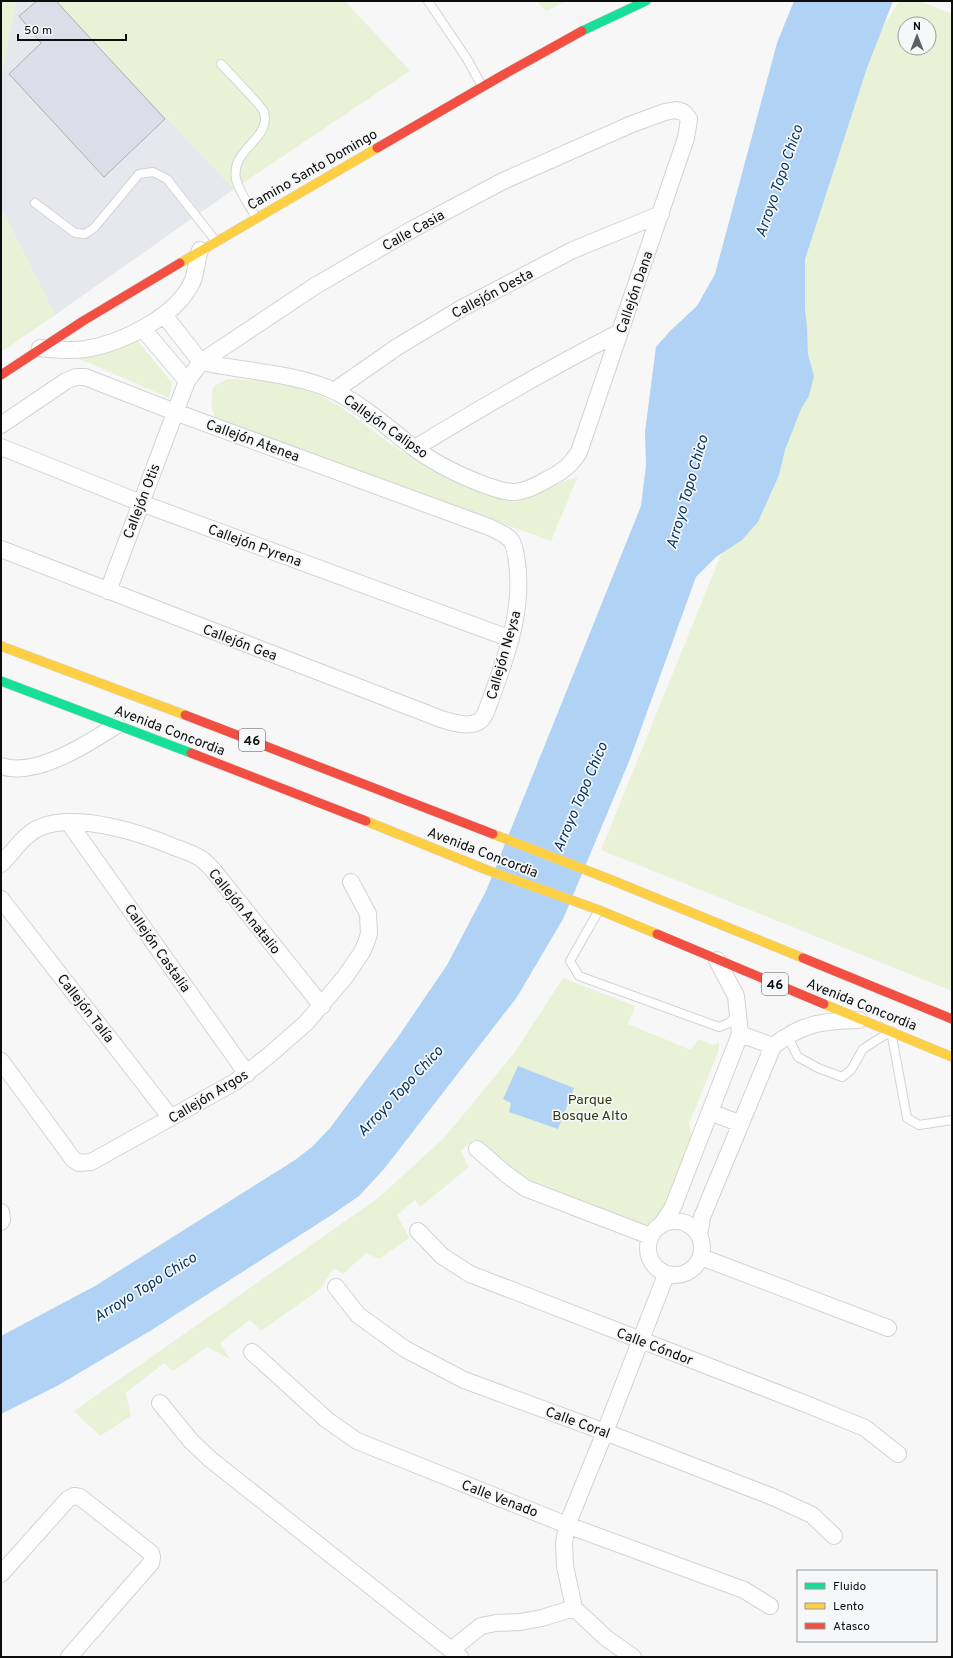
<svg xmlns="http://www.w3.org/2000/svg" width="953" height="1658" font-family="Overpass,sans-serif">
	<style>
		.built { fill: #e7e8ed }
		.green { fill: #e9f2d6; fill-rule: evenodd }
		.water { fill: #b0d2f5 }
		.building { fill: #dbdde8; stroke: #b0b0b0 }
		.lines { fill: none; stroke-linecap: round; stroke-linejoin: round }
		.lane-casing { stroke: #d3d3d3; stroke-width: 10 }
		.street-casing { stroke: #d3d3d3; stroke-width: 18 }
		.fast-casing { stroke: #d3d3d3; stroke-width: 10 }
		.slow-casing { stroke: #d3d3d3; stroke-width: 10 }
		.jam-casing { stroke: #d3d3d3; stroke-width: 10 }
		.lane { stroke: #fefefe; stroke-width: 8 }
		.street { stroke: #fefefe; stroke-width: 16 }
		.fast { stroke: #16e098; stroke-width: 9 }
		.slow { stroke: #ffcf43; stroke-width: 9 }
		.jam { stroke: #f24e42; stroke-width: 9 }
		.labels { text-anchor: middle; stroke-width: 3.5; stroke-linejoin: round; paint-order: stroke }
		.shield { fill: #f6f7f8; stroke: #535354; stroke-width: 1 }
		.shield-label { font-size: 13px; font-weight: bold; fill: #0d0d0d }
		.street-label { font-size: 14px; fill: #0d0d0d; stroke: #f6f7f8 }
		.park-label { font-size: 14px; fill: #313c0c; stroke: #f6f7f8 }
		.water-label { font-size: 15px; font-style: italic; fill: #003461; stroke: #f6f7f8 }
	</style>
	<rect width="100%" height="100%" fill="#f7f7f7"/>
	<path class="built" d="M16,1H56L234,189L55,315L1,208V77Z"/>
	<path class="green" d="M1,1H16L1,77Z
		M56,1H345L410,71L234,189Z
		M537,1H567L546,11Z
		M899,1H919L952,14V991L601,850L755,471L738,425L845,90ZM905,24H929V48H905Z
		M1,208L55,315L1,352Z
		M138,341L172,383L169,398L73,356Z
		M227,379C257,380 288,382 316,394C345,406 368,429 394,446C432,470 472,489 514,502L578,476L551,541L216,420C211,408 210,399 214,386Z
		M563,978L635,1006L628,1024L691,1050L699,1039L712,1045L719,1043V1050L689,1124L693,1137L665,1209L657,1221L649,1225L637,1224L528,1179L499,1161L484,1144L473,1140L461,1151L469,1167L420,1207L415,1200L397,1215L409,1238L379,1259L366,1253L343,1274L334,1268L320,1289L261,1331L250,1320L220,1343L230,1359L207,1347L173,1371L164,1363L126,1393L131,1416L100,1436L74,1411L377,1199L444,1138L515,1052Z"/>
	<path class="water" d="M794,1H893L867,68L805,259V309L807,327L808,354L814,376L809,396L801,409L785,450L779,475L758,522L742,540L716,557L696,577L630,759L563,919L517,997L384,1169L359,1196L330,1216L150,1331L57,1386L1,1414V1336L95,1286L295,1160L312,1147L330,1128L398,1037L447,965L486,891L641,506L646,465L645,432L656,347L670,331L697,306L715,274L777,43Z
		M518,1066L574,1088L558,1129L509,1112L511,1103L503,1099Z"/>
	<path class="building" d="M37,1H56L165,119L104,177L9,74L41,43L19,16Z"/>
	<g class="lines">
		<g class="lane-casing">
			<path id="lane" d="M428,1L467,59L482,86
				M221,64C228,72 262,106 264,112C272,139 230,149 236,179C239,192 249,205 256,217
				M35,203L75,233L85,234L94,228L139,174L153,172L167,179L215,240
				M599,910L570,961L579,976L719,1027L729,1023L738,1014
				M787,1035L798,1057L818,1068L842,1077L851,1070L863,1049L891,1031L907,1118L919,1125L952,1120"/>
		</g>
		<g class="street-casing">
			<path id="street" d="M143,329L187,381
				M40,348C56,350 71,351 86,349C122,343 178,316 193,280C196,271 197,260 200,250
				M334,391L397,347L462,308L573,250L661,214
				M1,425L66,381L76,377H85L175,412L489,527C496,530 504,534 510,539C514,543 515,551 516,556C526,609 504,663 486,712C485,714 483,718 481,720C470,729 452,722 441,719L1,549
				M1,447L141,503L511,639
				M415,448C482,407 550,368 620,332
				M108,591L187,381L201,362L315,286L411,230L503,181L632,124L665,112L676,110L683,112L689,119L686,138L579,452C571,465 562,472 548,479C538,485 527,491 515,492C505,493 494,488 485,485C461,476 434,463 413,447C388,428 363,405 334,391C296,373 242,371 201,362L164,315
				M1,766C36,778 89,743 117,725
				M69,823L247,1074
				M1,864C13,852 25,833 41,827C78,813 139,832 174,847C183,850 192,853 200,858C205,861 209,866 213,870L322,1006
				M1,899L171,1118
				M740,1034L773,1046
				M1,1061L73,1159L79,1163L91,1162L235,1082L267,1057L306,1023L345,977L362,952L366,943L369,934L368,914L351,882
				M710,1112L741,1124
				M477,1149L506,1174L525,1188L650,1236
				M1,1212L2,1220L1,1222
				M648 1248a27 27 0 1 1 54 0a27 27 0 1 1-54 0Z
				M662,1224L673,1207L740,1034L736,996L717,960
				M418,1231L442,1256L470,1274L806,1404L865,1428L898,1454
				M699,1236L702,1217L773,1046C803,1023 822,1021 859,1020
				M701,1257L888,1328
				M336,1287L358,1315L405,1349L464,1380L605,1432L773,1497L812,1515L834,1536
				M252,1352L327,1420L357,1441L567,1525L744,1590L770,1606
				M160,1403L191,1441L210,1459L460,1657
				M1,1574L68,1499L74,1496L80,1497L151,1553L152,1557L151,1563L69,1657
				M451,1650L481,1626L496,1623L520,1622L542,1618L574,1608
				M633,1657L606,1638L574,1608L565,1566L564,1543L567,1525L605,1432L666,1275"/>
		</g>
		<g class="fast-casing">
			<path id="fast" d="M582,31L646,1
				M1,681L191,753"/>
		</g>
		<g class="slow-casing">
			<path id="slow" d="M180,263L377,148
				M1,646L185,715
				M366,821L487,870L599,910L657,934
				M493,834L609,879L803,958
				M824,1004L952,1057"/>
		</g>
		<g class="jam-casing">
			<path id="jam" d="M377,148L503,75L582,31
				M1,375L83,321L180,263
				M185,715L493,834
				M191,753L366,821
				M657,934L824,1004
				M803,958L952,1019"/>
		</g>
		<use href="#lane" class="lane"/>
		<use href="#street" class="street"/>
		<use href="#fast" class="fast"/>
		<use href="#slow" class="slow"/>
		<use href="#jam" class="jam"/>
	</g>
	<g class="labels">
		<g class="shield">
			<rect x="239" y="729" width="26" height="22" rx="3"/>
			<rect x="762" y="973" width="26" height="22" rx="3"/>
		</g>
		<g class="shield-label">
			<text x="252" y="745">46</text>
			<text x="775" y="989">46</text>
		</g>
		<g class="street-label">
			<text transform="translate(312 169) rotate(-30)" y="5">Camino Santo Domingo</text>
			<text transform="translate(413 230) rotate(-29)" y="5">Calle Casia</text>
			<text transform="translate(634 292) rotate(-71)" y="5">Callejón Dana</text>
			<text transform="translate(492 293) rotate(-28)" y="5">Callejón Desta</text>
			<text transform="translate(386 426) rotate(35)" y="5">Callejón Calipso</text>
			<text transform="translate(253 440) rotate(20)" y="5">Callejón Atenea</text>
			<text transform="translate(141 501) rotate(-69)" y="5">Callejón Otis</text>
			<text transform="translate(255 545) rotate(20)" y="5">Callejón Pyrena</text>
			<text transform="translate(240 642) rotate(21)" y="5">Callejón Gea</text>
			<text transform="translate(503 655) rotate(-74)" y="5">Callejón Neysa</text>
			<text transform="translate(170 730) rotate(21)" y="5">Avenida Concordia</text>
			<text transform="translate(483 852) rotate(21)" y="5">Avenida Concordia</text>
			<text transform="translate(245 911) rotate(51)" y="5">Callejón Anatalio</text>
			<text transform="translate(158 948) rotate(55)" y="5">Callejón Castalia</text>
			<text transform="translate(862 1004) rotate(22)" y="5">Avenida Concordia</text>
			<text transform="translate(86 1008) rotate(52)" y="5">Callejón Talía</text>
			<text transform="translate(208 1096) rotate(-31)" y="5">Callejón Argos</text>
			<text transform="translate(655 1346) rotate(21)" y="5">Calle Cóndor</text>
			<text transform="translate(578 1422) rotate(20)" y="5">Calle Coral</text>
			<text transform="translate(500 1498) rotate(21)" y="5">Calle Venado</text>
		</g>
		<g class="park-label">
			<text x="590" y="1104">Parque<tspan x="590" dy="16">Bosque Alto</tspan></text>
		</g>
		<g class="water-label">
			<text transform="translate(779 181) rotate(-71)" y="5">Arroyo Topo Chico</text>
			<text transform="translate(687 492) rotate(-74)" y="5">Arroyo Topo Chico</text>
			<text transform="translate(580 797) rotate(-67)" y="5">Arroyo Topo Chico</text>
			<text transform="translate(400 1091) rotate(-47)" y="5">Arroyo Topo Chico</text>
			<text transform="translate(145 1287) rotate(-32)" y="5">Arroyo Topo Chico</text>
		</g>
	</g>
	<rect width="953" height="1658" fill="none" stroke="#0d0d0d" stroke-width="4"/>
	<rect x="797" y="1570" width="140" height="72" fill="#f6f7f8" stroke="#99999a"/>
	<rect x="805" y="1583" width="20" height="6" fill="#16e098" stroke="#99999a"/>
	<text x="833" y="1590" font-size="12" fill="#0d0d0d">Fluido</text>
	<rect x="805" y="1603" width="20" height="6" fill="#ffcf43" stroke="#99999a"/>
	<text x="833" y="1610" font-size="12" fill="#0d0d0d">Lento</text>
	<rect x="805" y="1623" width="20" height="6" fill="#f24e42" stroke="#99999a"/>
	<text x="833" y="1630" font-size="12" fill="#0d0d0d">Atasco</text>
	<g transform="translate(917 36)"><circle r="19" fill="#f6f7f8" stroke="#99999a"/>
	<path d="M0-3L7 15L0 10L-7 15Z" fill="#5f5f5f"/>
	<text y="-6" font-size="11" font-weight="bold" text-anchor="middle" fill="#0d0d0d">N</text>
	</g>
	<path d="M18 34v6h108v-6" fill="none" stroke="#0d0d0d" stroke-width="2"/>
	<text x="24" y="34" font-size="12" fill="#0d0d0d" stroke="#f6f7f8" stroke-width="3" paint-order="stroke">50 m</text>
</svg>
